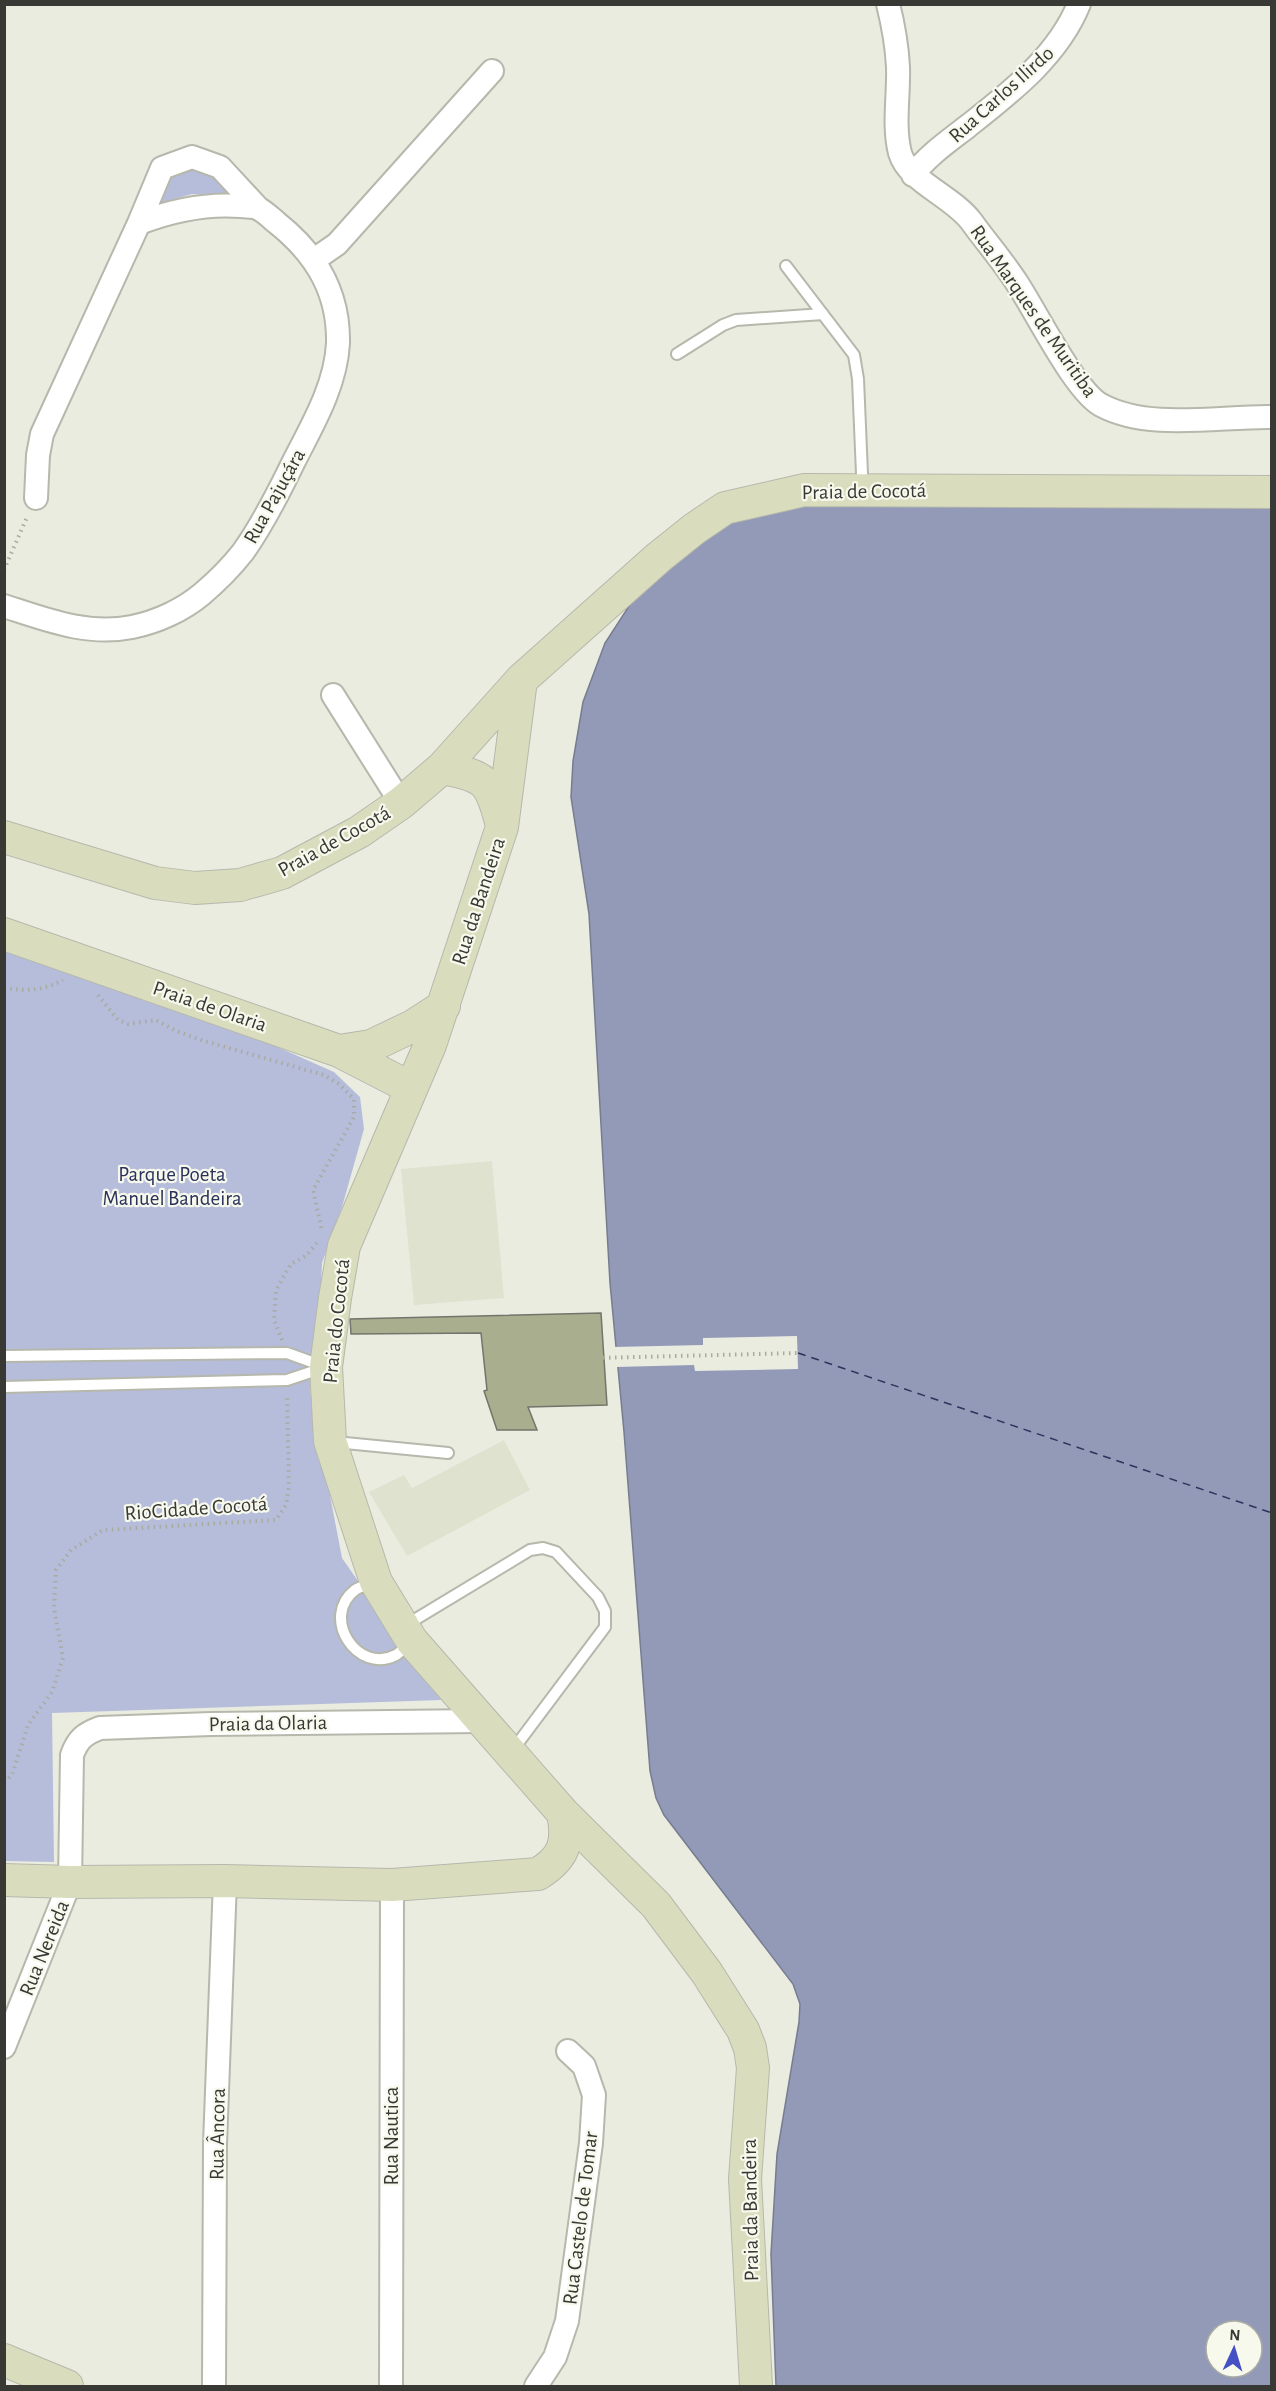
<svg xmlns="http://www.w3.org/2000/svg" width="1276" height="2391" font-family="'Alegreya Sans',sans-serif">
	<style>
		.built { fill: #dfe2cf }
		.green { fill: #b5bddb }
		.water { fill: #929ab7; stroke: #777d90; stroke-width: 1.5; fill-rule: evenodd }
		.pier { fill: #eaece0 }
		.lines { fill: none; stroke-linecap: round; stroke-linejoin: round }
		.ferry { stroke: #2c345d; stroke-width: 1.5; stroke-dasharray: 8 6; stroke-linecap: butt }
		.building { fill: #a9ae8f; stroke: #73756a; stroke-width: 1.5 }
		.lane-casing { stroke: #b6b8ac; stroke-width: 14 }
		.street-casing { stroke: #b6b8ac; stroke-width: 26 }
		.secondary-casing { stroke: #b6b8ac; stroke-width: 34 }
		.path { stroke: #a9aaa1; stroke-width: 4; stroke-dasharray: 1.5 4.5; stroke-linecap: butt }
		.lane { stroke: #fff; stroke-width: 10 }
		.street { stroke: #fff; stroke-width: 22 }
		.secondary { stroke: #daddbd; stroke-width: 32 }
		.labels { text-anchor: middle; stroke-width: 4.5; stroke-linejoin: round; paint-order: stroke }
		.street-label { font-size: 21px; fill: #383935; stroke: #f7f9ed }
		.park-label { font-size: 21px; fill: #2a315b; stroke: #f7f9ed }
	</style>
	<rect width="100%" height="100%" fill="#eaece0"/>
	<path class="built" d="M492,1161L504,1298L414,1305L401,1169Z
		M504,1440L530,1490L407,1556L369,1492L404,1475L412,1488Z"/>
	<path class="green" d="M192,167L217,177L230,196L192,194L160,203L172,175Z
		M5,945L264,1041L334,1072L360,1097L364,1129L342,1207L322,1263L319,1328L310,1391L342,1558L441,1700L52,1713L54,1862L5,1861Z"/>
	<path class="water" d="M807,499L1271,506V2386H776L771,2254L777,2154L799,2022L800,2004L793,1984L664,1815L656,1798L650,1771L624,1432L610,1283L589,914L571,797L573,761L583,702L605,643L631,603L666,570L730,521ZM1216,2331H1252V2367H1216Z"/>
	<path class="pier" d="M797,1336L798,1369L695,1371L694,1365L616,1367L613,1347L703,1345V1338Z"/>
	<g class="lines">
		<path class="ferry" d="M798,1353L1272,1513"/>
	</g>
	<path class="building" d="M601,1313L607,1405L528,1407L537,1430H497L484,1391L487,1390L481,1333L351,1334L350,1319Z"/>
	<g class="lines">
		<g class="lane-casing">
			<path id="lane" d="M786,266L854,355L858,379L862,474
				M677,354L723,325L736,320L823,314
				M4,1356L287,1353L323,1366
				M4,1387L287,1380L323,1368
				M335,1442L448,1453
				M373,1583C367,1585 359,1587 355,1590C320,1617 357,1675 396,1655C401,1652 406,1646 410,1642
				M406,1625L530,1550L543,1548L556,1552L598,1597L605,1611V1627L512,1751"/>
		</g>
		<g class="street-casing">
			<path id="street" d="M888,4C893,24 897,47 898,67C899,95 893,126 900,153C908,181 952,196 971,221C986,242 1003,261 1017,283C1035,310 1075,391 1101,405C1149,431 1219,416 1272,417
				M913,175C928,155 949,141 968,126C1011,92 1058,56 1079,4
				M139,223L162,168L192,157L220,167L258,208
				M314,260L337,244L492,71
				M4,606C47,620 88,636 132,627C157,622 183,610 202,594C215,583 232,566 243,552C263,524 279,492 294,461C313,424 336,385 338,343C339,292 316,254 277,223C271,218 265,212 259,209C254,206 247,207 241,206C205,203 173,210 139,223L42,434L38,455L36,498
				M333,695L401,803
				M4,2047L70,1882L72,1755C78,1739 84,1734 100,1728L211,1724L481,1721
				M214,2386L215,2144L225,1881
				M391,2386L392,1885
				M536,2386L555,2357L567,2321L591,2143L594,2095L584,2066L568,2051"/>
		</g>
		<g class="secondary-casing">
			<path id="secondary" d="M521,680L502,827L430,1045L344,1246L335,1298L326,1367L330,1441L376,1582L412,1641L563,1813L656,1905L707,1973L743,2030L750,2048L753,2068L745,2179L756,2386
				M442,768C485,776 490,780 501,822
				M4,837L155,883L195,888L240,885L282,873L359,832L401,803L442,768L521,680L659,557L694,529L725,508L804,490L1272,492
				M4,934L339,1051L411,1088
				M339,1051L371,1046L413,1026L444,1006
				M4,1880L70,1882L225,1881L392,1885L538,1874C564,1858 569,1843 563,1813
				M4,2360L67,2386"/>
		</g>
		<path class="path" d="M4,570L28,515
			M4,988C26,991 43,991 63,980
			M98,995L118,1020L128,1024L156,1020L176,1031L204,1041L324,1075L339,1084L354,1099V1117L313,1190L322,1231
			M282,1340L274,1320L276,1290L291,1264L307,1255L319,1240
			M597,1358L798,1353
			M4,1782L12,1775L28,1725L52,1692L63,1658L54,1608L56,1570L71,1550L103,1530L276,1520L286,1505L289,1487L287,1394"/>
		<use href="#lane" class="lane"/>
		<use href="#street" class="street"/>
		<use href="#secondary" class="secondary"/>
	</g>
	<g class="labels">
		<g class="street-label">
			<text transform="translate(1001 94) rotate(-42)" y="7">Rua Carlos Ilirdo</text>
			<text transform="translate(1034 311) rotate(55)" y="7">Rua Marques de Muritiba</text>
			<text transform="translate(864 491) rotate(-1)" y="7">Praia de Cocotá</text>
			<text transform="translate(274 496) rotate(-61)" y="7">Rua Pajuçára</text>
			<text transform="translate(334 841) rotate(-29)" y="7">Praia de Cocotá</text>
			<text transform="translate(478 901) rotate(-72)" y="7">Rua da Bandeira</text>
			<text transform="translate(210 1006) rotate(19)" y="7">Praia de Olaria</text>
			<text transform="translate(336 1321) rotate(-84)" y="7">Praia do Cocotá</text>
			<text transform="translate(196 1508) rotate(-4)" y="7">RioCidade Cocotá</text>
			<text transform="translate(268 1723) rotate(-1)" y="7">Praia da Olaria</text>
			<text transform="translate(44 1948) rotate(-68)" y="7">Rua Nereida</text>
			<text transform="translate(217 2134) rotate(-89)" y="7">Rua Âncora</text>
			<text transform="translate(391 2136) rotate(-90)" y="7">Rua Nautica</text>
			<text transform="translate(750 2210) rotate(-91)" y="7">Praia da Bandeira</text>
			<text transform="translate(580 2218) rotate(-83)" y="7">Rua Castelo de Tomar</text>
		</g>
		<g class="park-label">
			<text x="172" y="1181">Parque Poeta<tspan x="172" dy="24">Manuel Bandeira</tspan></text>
		</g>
	</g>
	<rect width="1276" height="2391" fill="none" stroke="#383935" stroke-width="12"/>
	<g transform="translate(1234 2349) rotate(4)"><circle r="28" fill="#f7f9ed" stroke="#abaca3" stroke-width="1.5"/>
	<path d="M0-4.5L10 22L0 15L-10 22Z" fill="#4650c5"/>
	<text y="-9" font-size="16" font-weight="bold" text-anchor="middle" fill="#383935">N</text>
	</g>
</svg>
